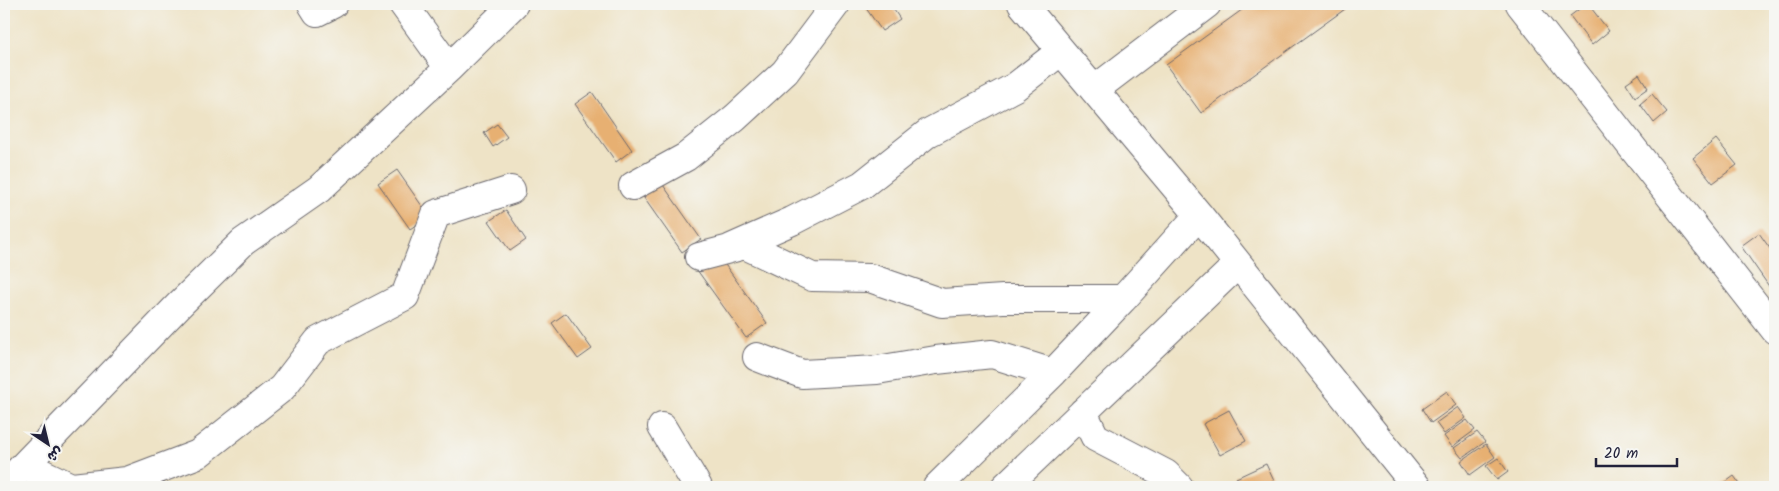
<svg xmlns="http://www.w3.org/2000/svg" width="1779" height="491" font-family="Kalam,'Playpen Sans Arabic',sans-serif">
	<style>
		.building { fill: #e7b072 }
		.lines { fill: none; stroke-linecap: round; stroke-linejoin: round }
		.minor-casing { stroke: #69666c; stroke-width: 30 }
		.minor { stroke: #fff; stroke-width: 28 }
	</style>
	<rect width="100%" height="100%" fill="#f6f6f2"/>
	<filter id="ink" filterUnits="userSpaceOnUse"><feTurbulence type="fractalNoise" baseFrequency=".02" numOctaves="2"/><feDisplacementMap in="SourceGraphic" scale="10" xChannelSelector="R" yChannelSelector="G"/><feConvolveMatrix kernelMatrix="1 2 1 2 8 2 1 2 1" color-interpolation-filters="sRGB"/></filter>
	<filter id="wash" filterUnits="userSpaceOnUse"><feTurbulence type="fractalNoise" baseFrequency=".0096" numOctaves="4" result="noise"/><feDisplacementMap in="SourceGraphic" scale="20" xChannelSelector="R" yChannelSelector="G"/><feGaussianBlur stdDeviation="1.12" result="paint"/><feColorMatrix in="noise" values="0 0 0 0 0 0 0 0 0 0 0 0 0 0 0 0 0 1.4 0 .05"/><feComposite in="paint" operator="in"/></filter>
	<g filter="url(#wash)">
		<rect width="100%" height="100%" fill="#eee3c6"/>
		<g id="blocks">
			<path class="building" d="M863,4H890L900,19L882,31Z
				M1250,4H1352L1201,113L1166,65Z
				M1586,4H1588L1609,31L1592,45L1570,16Z
				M1639,74L1648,88L1635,97L1626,83Z
				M592,92L632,150L616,162L575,104Z
				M1652,94L1667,112L1654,123L1640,104Z
				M497,124L507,137L493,147L484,133Z
				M1716,139L1737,165L1713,183L1693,158Z
				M397,170L429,216L410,229L378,183Z
				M656,175L701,239L682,252L637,188Z
				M506,210L526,240L510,251L489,221Z
				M1759,233L1771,250L1775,248V295L1741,246Z
				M718,255L767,323L746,338L697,270Z
				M566,313L592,349L578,359L552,323Z
				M1447,391L1456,405L1431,423L1422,409Z
				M1458,407L1466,418L1444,434L1436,423Z
				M1229,410L1246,441L1220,455L1203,424Z
				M1467,420L1475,430L1452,447L1444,436Z
				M1477,432L1485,442L1462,458L1454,448Z
				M1486,444L1495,457L1470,475L1461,461Z
				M1498,458L1508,472L1497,480L1486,466Z
				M1266,464L1274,481L1262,487H1241L1236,478Z
				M1734,476L1742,487H1719Z"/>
		</g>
	</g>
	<g filter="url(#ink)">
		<use href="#blocks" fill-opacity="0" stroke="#69666c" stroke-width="1"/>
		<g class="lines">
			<g class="minor-casing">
				<path id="minor" d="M312,4L317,12L333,4
					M403,4L449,68
					M1022,4L1199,215L1417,487
					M1520,4L1775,330
					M1094,90L1207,4
					M633,186L686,157L735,118L785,72L836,4
					M731,248L792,221L862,185L928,133L1015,87L1061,51
					M699,257L745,245L812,277L870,278L942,303L1003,299H1123
					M757,357L802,374L877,370L936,360L992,354L1053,373
					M1083,412L1095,437L1166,474L1179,487
					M662,427L698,487
					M25,465L71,487
					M4,486L179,305L243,242L319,189L449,68L514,4
					M72,487L127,481L198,454L282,388L318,341L405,296L436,214L511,190
					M937,487L1053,373L1123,299L1199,215
					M1005,487L1238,264"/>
			</g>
			<use href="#minor" class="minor"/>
		</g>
	</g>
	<rect width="1779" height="491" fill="none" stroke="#f6f6f2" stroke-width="20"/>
	<g transform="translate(48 444) rotate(145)" stroke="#f6f6f2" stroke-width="4" paint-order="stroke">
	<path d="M0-4L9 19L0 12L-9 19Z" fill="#22223b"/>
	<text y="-8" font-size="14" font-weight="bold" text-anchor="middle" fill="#22223b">ش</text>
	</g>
	<path d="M1596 458v8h81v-8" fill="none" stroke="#22223b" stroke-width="2.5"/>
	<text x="1604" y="458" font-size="15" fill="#22223b" stroke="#f6f6f2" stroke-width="4" paint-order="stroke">20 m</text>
</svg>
